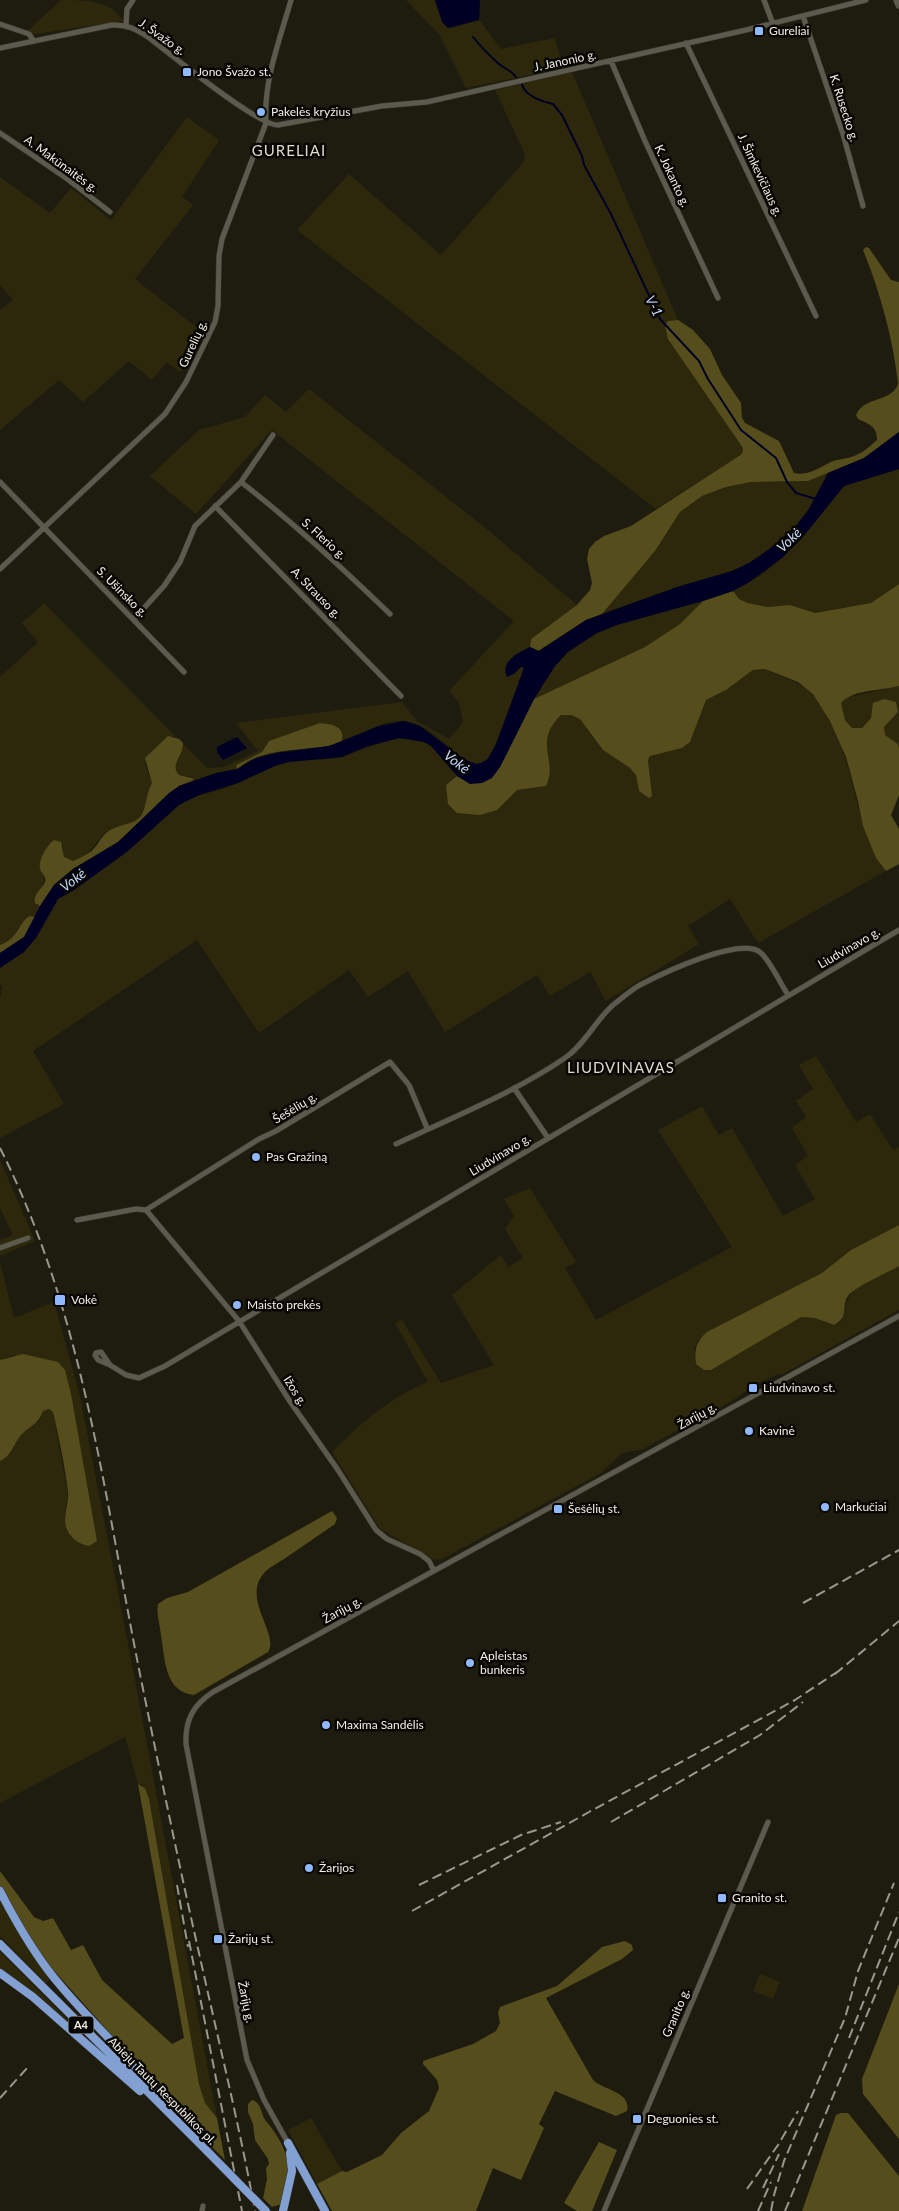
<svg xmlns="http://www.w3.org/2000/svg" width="899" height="2211" font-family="Lato,sans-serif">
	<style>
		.green { fill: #2d280c }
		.forest { fill: #564d1c }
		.water { fill: #000024 }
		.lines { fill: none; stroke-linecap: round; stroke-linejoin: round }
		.stream { stroke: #000024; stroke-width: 2 }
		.minor-casing { stroke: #37352f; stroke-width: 6 }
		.secondary-casing { stroke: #37352f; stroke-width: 8 }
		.trunk-casing { stroke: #37352f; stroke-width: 9 }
		.minor { stroke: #5c5a4c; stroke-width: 5 }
		.secondary { stroke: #5c5a4c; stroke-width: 7 }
		.trunk { stroke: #82a0d1; stroke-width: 8 }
		.rail { stroke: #99988d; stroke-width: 2; stroke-dasharray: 10 5; stroke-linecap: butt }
		.trunk-bridge-casing { stroke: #37352f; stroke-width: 9; stroke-linecap: butt }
		.trunk-bridge { stroke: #82a0d1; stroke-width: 8 }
		.poi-dot { fill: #90b8fd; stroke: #070603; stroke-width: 2 }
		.labels { text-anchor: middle; stroke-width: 5; stroke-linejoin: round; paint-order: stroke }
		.shield { fill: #070603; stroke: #abaaa3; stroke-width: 1 }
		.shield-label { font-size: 11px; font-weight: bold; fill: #f1f0e8 }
		.poi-label { font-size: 12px; fill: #f1f0e8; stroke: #070603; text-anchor: start }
		.street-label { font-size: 12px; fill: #f1f0e8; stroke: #070603 }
		.water-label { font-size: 14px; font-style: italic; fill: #c1d7fd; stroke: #070603 }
		.quarter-label { font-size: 15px; letter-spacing: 1px; fill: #dfdccc; stroke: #070603 }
	</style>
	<rect width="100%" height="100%" fill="#1e1c0f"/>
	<path class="green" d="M61,0C84,0 112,0 123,21L22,36Z
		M406,0H435L437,8L452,28L479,20L501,49L555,38L563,68L466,88L439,34Z
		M572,72L678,320L669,321L743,448L742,454L656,509L297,230L349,174L441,255L523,163L525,154L495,90Z
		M187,117L219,140L182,197L193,205L135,279L206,335L180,372L167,362L152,380L129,361L83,402L59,380L0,430V310L13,300L0,285V177L50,213L71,188L111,220Z
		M309,389L483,526L577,605L531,639L530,647L514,655V674L521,667H524C518,684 496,759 481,763C470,767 456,752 448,746C436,736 421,723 406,721C385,718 359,735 341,743L343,738L269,741L262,752L236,765L237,769L194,780L192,777L179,775C169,764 184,756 183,743L174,736L145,763L152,783C146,793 148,807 141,816C133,826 117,824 106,832C94,842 87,863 67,860L64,857L63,846L41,872C50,884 36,890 35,903L40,906L35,917L31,916C17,923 18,938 0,945V677L38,642L22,623L44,603L207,768L223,767L258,751L236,723L402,702L417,721L449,739L463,722L459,702L449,691L514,621L272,430L196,514L150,476L199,430L245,417L265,395L286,412Z
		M899,469V584L871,603L815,613L790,605L767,607L748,603L739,599L733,591L761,575L782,558L802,538L844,486Z
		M828,473L809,509L795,527L768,550L749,563L732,571L677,587L602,614L655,551L680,512L702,496L726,487L751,482L808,481Z
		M703,601L680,624L645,647L534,699C541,688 547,676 555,666C588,622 654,614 703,601Z
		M765,669C781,677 799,681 812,693C817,698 821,706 825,712C856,763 853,823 886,871L758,943L730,899L688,926L699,944L606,1001L590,972L550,996L537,975L445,1032L408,971L368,997L349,970L259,1033L197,940L33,1051L64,1104L0,1138V1000L2,987L0,984V968L36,938L58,899L74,890L128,851L179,805C198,793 220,792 240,782C255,775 271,765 289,762C306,759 324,761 342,757C368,749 394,732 422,741C436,746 447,765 457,776L446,785L497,810L517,790L546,786C559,761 532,743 561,715H571L580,719L603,750L630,768L636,775L639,791L652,796L648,760L651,755L682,748L690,742L706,700L726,690L753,670Z
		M899,686V748L898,744L885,735L884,727L898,712L871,718L862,728H852L845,720L841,703L845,698Z
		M816,1056L856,1122L870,1114L893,1150L899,1147V1225L851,1250L822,1273L698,1340L694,1350L696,1364L801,1317L815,1318L834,1325L841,1321L844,1307L852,1291L899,1266V1310L781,1375L780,1373L746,1389V1391L732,1401L643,1449L622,1453L601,1473L442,1559L435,1560L429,1557L380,1529L332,1452C361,1423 389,1398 428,1382L395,1323L402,1320L441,1383L494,1365L452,1295L501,1255L508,1267L523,1258L505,1229L514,1216L504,1199L530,1188L576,1262L565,1268L596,1320L732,1247L658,1130L702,1106L719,1135L732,1128L783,1216L815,1199L795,1165L808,1156L792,1128L806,1117L796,1101L813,1089L799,1065Z
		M0,1160L35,1241L0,1256V1240L13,1235L0,1208Z
		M0,1263L14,1318L54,1302L80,1396L135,1680L217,2118L205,2103L199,2084L149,1799L143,1785L138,1784L125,1737L0,1803V1461L4,1459L20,1435L41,1419L43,1411L49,1409L53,1412L68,1495L65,1514L72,1538V1401L71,1394L14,1355L0,1360Z
		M0,1900L28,1948L50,1979L46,1983L0,1936Z
		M0,1952L85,2037V2038L19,1982L0,1969Z
		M760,1974L780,1982L773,1999L753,1991Z
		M311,2118L342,2171L317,2184L288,2130Z"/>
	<path class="forest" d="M866,247L869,248L891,280L899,282V432L864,458L808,481L751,482L726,487L702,496L680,512L655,551L602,614L586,620L538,651L530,647L531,639L577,605L590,590L592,583L587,559L589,549L595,542L604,536L631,526L742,454L743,448L668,339L665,325L668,321L678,320L693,330L710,349L722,375L741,403L742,418L745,423L779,441L794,473C809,476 818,468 831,462C837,459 845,459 851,457C862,454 869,447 877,440C877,426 869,424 858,419L856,415C864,396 891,403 898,384C893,338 880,292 863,250Z
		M899,584V686C881,691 853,689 841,703L845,720L852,728H862L871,718L873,703L884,699L896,702L898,712L884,727L885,735L898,744L899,748V795L891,815L899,829V864L886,871L876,858L863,826L858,801L846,757L830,721L813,694L798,682L765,669L753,670L726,690L706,700L690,742L682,748L650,756L648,760L652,796L649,798L639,791L636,775L630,768L603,750L580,719L571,715H561C532,743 559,761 546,786L517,790L497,810L480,815L457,813L448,804L446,785L457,776L471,784L500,767L534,699L645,647L680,624L703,601L733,591L739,599L748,603L767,607L790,605L815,613L871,603Z
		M320,723C333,724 347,727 341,743C313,751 280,747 253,759C247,761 242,766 237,769L236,765L262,752L269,741Z
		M168,736L179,739L183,743C184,756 169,764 179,775L192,778L194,780L179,786L118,842L73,869L54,885L40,906L35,903C33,893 42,890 45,882C47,876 40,873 40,868C38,860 48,844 54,840L61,842L64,857L73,861C80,858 91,853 96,846C101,839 104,833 112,829C121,824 133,825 141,816C146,809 146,793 152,783L145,758Z
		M31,916L35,917L24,937L0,953V945C20,938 19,919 31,916Z
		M899,1225V1266C889,1272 853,1288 848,1296C840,1309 850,1316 834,1325L815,1318L801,1317L711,1370H704L696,1364C694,1349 696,1342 707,1332L822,1273L851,1250Z
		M23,1354L58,1362L65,1370L71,1394L97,1541L89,1546C78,1544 70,1538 66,1527C63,1515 69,1504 68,1492C65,1466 59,1438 53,1412L49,1409L43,1411C39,1424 31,1425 22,1434C14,1442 12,1456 0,1461V1360Z
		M332,1511L337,1518L335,1524C319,1535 303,1546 287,1557C280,1562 271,1566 265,1572C240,1598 280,1634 268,1652L194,1695C164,1692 165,1658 161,1635C160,1625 156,1613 158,1604L167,1598L188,1592Z
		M138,1784L145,1788L149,1799L199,2084L205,2103L217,2118L225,2160L179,2114L142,2069L48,1964L13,1912L0,1887V1871L34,1917L43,1921L53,1918L71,1950L83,1945L102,1980L172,2044L184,2038Z
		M625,1941L632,1945L633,1950L622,1959L546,1998L593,2080C603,2090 632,2092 627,2111L616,2116L555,2091L539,2124L544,2128L521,2180L493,2168L476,2211H332L317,2184L342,2171L347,2172L382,2155L401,2133L429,2111L439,2088L437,2080L423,2064V2061L473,2044L496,2031L500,2023L498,2013L500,2007L557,1986L602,1947Z
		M899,1984V2139L863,2094L862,2079Z
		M252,2100C260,2102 261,2111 264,2118C266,2122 269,2124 271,2127C292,2156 291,2172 282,2204L272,2207L263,2198L267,2179L266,2168L269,2164L268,2159L255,2140L253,2124L248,2112V2104Z
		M841,2113H848L899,2176V2211H802L836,2115Z
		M599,2142L617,2150L592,2211H577L564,2203Z"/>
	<path class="water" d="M435,0H480L479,20L448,28L442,22Z
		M899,432V469L844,486L802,538L782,558L748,583L733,591L703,601L617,625L597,633L568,652L555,666L534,699L500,767L492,778L482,783L470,784L457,776L431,746L424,742L399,738L365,747L342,757L289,762L275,766L238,783L199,795L179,805L128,851L74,890L58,899L36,938L24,952L0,968V953L24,937L40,906L54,885L73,869L118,842L169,793L179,786L216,773L237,769L256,758L276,753L329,746L379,726L404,721L420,726L464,759L476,764L481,763L488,759L496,744L524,668L521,667L514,674L507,677C500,661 518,653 530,647L539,651L586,620L677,587L732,571L749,563L768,550L795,527L809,509L828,473L864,458Z
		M237,737L247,748L223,760L217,752V747Z"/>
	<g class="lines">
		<path class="stream" d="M473,37C481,47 490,56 499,64C505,69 511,70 516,77
			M522,85C526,96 542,102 553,104L562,115L582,156L584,165L611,214L660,319L699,361L708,379L741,430L776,458L787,482L796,493L816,499"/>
		<g class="minor-casing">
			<path id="minor" d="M764,0L773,24
				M803,16L843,134L863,206
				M0,24L29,34L33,40
				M126,25L127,9L133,0
				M686,43L816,316
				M0,48L112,25C126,24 136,29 148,37C169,53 258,126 278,125L382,106L427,102L746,30L866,0
				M611,61L645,141L718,298
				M0,133L66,178L110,212
				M0,482L184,672
				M241,482C294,523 342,568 390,614
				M215,506L401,696
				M0,569L165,414L186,382L215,322L218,306L219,256L222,239L266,123C263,82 280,39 291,0
				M134,619L164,586L180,562L195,526L241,482L273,435
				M514,1088L548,1138
				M396,1144C453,1117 512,1094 565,1058C585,1044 595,1021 613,1005C622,998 631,990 640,985C661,974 742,935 761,953C771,962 780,983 788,995
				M146,1210L239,1321L289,1400L338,1470L376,1530L387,1539L420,1554L429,1561L434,1571
				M146,1210L259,1139L276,1131L390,1062L409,1085L427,1128
				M77,1220L136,1209L146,1210
				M0,1248L28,1238
				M110,1365L101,1352L96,1353L95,1355L98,1360L110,1365L126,1375L139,1378L165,1366L899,930
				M288,2143L264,2100L247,2060L186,1744C185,1720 193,1705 213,1692L899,1316
				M202,2211L203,2206
				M604,2211L768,1822"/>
		</g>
		<g class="secondary-casing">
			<path id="secondary" d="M897,0L899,5"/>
		</g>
		<g class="trunk-casing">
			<path id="trunk" d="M0,1891C16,1922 33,1952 55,1979C89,2021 131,2057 162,2101
				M0,1944L207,2151
				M0,1973L33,1997L140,2091
				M288,2143L325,2211
				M283,2211L292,2171L290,2153"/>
		</g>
		<use href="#minor" class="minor"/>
		<use href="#secondary" class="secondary"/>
		<use href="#trunk" class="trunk"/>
		<path class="rail" d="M0,1148C86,1319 105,1504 143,1689C161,1777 179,1865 199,1953C218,2039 239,2124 255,2211
			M803,1603L899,1550
			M835,1674L899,1621
			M611,1822L760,1735L803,1702
			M177,1885L188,1947
			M419,1885L521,1835L561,1822
			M412,1911L589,1812L795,1700L840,1670
			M189,1941L242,2211
			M849,2038L899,1912
			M0,2098L28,2067
			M763,2188L779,2154
			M747,2189L778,2145L798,2111
			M758,2211L771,2182
			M771,2211L774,2195L784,2161L845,2018L858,1971L894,1883
			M785,2211L899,1938"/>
		<g class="trunk-bridge-casing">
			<path id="trunk-bridge" d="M207,2151L266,2211"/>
		</g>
		<use href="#trunk-bridge" class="trunk-bridge"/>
	</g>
	<g class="poi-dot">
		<rect x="754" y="26" width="10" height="10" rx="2.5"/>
		<rect x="182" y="67" width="10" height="10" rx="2.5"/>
		<circle cx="261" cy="112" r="5"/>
		<circle cx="256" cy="1157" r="5"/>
		<rect x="54" y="1294" width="12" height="12" rx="2.5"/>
		<circle cx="237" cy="1305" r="5"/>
		<rect x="748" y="1383" width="10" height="10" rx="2.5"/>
		<circle cx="749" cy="1431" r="5"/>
		<circle cx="825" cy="1507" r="5"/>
		<rect x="553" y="1504" width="10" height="10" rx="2.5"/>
		<circle cx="470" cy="1663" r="5"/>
		<circle cx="326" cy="1725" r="5"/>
		<circle cx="309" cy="1868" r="5"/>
		<rect x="717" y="1893" width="10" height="10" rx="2.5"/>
		<rect x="213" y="1934" width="10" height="10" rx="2.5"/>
		<rect x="632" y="2114" width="10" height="10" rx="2.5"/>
	</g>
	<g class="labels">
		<rect class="shield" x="68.5" y="2016.5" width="25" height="17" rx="4"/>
		<g class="shield-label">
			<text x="81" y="2029">A4</text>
		</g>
		<g class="poi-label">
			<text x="769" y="35">Gureliai</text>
			<text x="197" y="76">Jono Švažo st.</text>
			<text x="271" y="116">Pakelės kryžius</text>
			<text x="266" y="1161">Pas Gražiną</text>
			<text x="71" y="1304">Vokė</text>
			<text x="247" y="1309">Maisto prekės</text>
			<text x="763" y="1392">Liudvinavo st.</text>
			<text x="759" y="1435">Kavinė</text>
			<text x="835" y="1511">Markučiai</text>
			<text x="568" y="1513">Šešėlių st.</text>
			<text x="480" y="1660">Apleistas<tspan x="480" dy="14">bunkeris</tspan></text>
			<text x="336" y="1729">Maxima Sandėlis</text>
			<text x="319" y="1872">Žarijos</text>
			<text x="732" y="1902">Granito st.</text>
			<text x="228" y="1943">Žarijų st.</text>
			<text x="647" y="2123">Deguonies st.</text>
		</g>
		<g class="street-label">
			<text transform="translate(162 37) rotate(35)" y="4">J. Švažo g.</text>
			<text transform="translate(565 61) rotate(-12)" y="4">J. Janonio g.</text>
			<text transform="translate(844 108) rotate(72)" y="4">K. Rusecko g.</text>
			<text transform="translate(61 164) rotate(36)" y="4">A. Makūnaitės g.</text>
			<text transform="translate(760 175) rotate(65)" y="4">J. Šimkevičiaus g.</text>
			<text transform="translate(672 176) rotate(65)" y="4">K. Jokanto g.</text>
			<text transform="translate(193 344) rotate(-65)" y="4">Gurelių g.</text>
			<text transform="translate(324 539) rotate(42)" y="4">S. Flerio g.</text>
			<text transform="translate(122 592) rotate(45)" y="4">S. Ušinsko g.</text>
			<text transform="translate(316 593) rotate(46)" y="4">A. Strauso g.</text>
			<text transform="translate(849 948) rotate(-30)" y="4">Liudvinavo g.</text>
			<text transform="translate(295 1108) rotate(-31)" y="4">Šešėlių g.</text>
			<text transform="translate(500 1155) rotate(-31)" y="4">Liudvinavo g.</text>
			<text transform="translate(295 1391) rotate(58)" y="4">Ižos g.</text>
			<text transform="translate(697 1416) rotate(-29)" y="4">Žarijų g.</text>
			<text transform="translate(342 1610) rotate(-29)" y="4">Žarijų g.</text>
			<text transform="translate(246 2002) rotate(78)" y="4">Žarijų g.</text>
			<text transform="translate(676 2013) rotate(-67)" y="4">Granito g.</text>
			<text transform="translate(162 2091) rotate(45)" y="4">Abiejų Tautų Respublikos pl.</text>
		</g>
		<g class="water-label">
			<text transform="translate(654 306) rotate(63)" y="5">V-1</text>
			<text transform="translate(789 540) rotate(-44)" y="5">Vokė</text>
			<text transform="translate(457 762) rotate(38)" y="5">Vokė</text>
			<text transform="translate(73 880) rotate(-37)" y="5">Vokė</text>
		</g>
		<g class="quarter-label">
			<text x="289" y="156">GURELIAI</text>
			<text x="621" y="1073">LIUDVINAVAS</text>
		</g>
	</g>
</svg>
